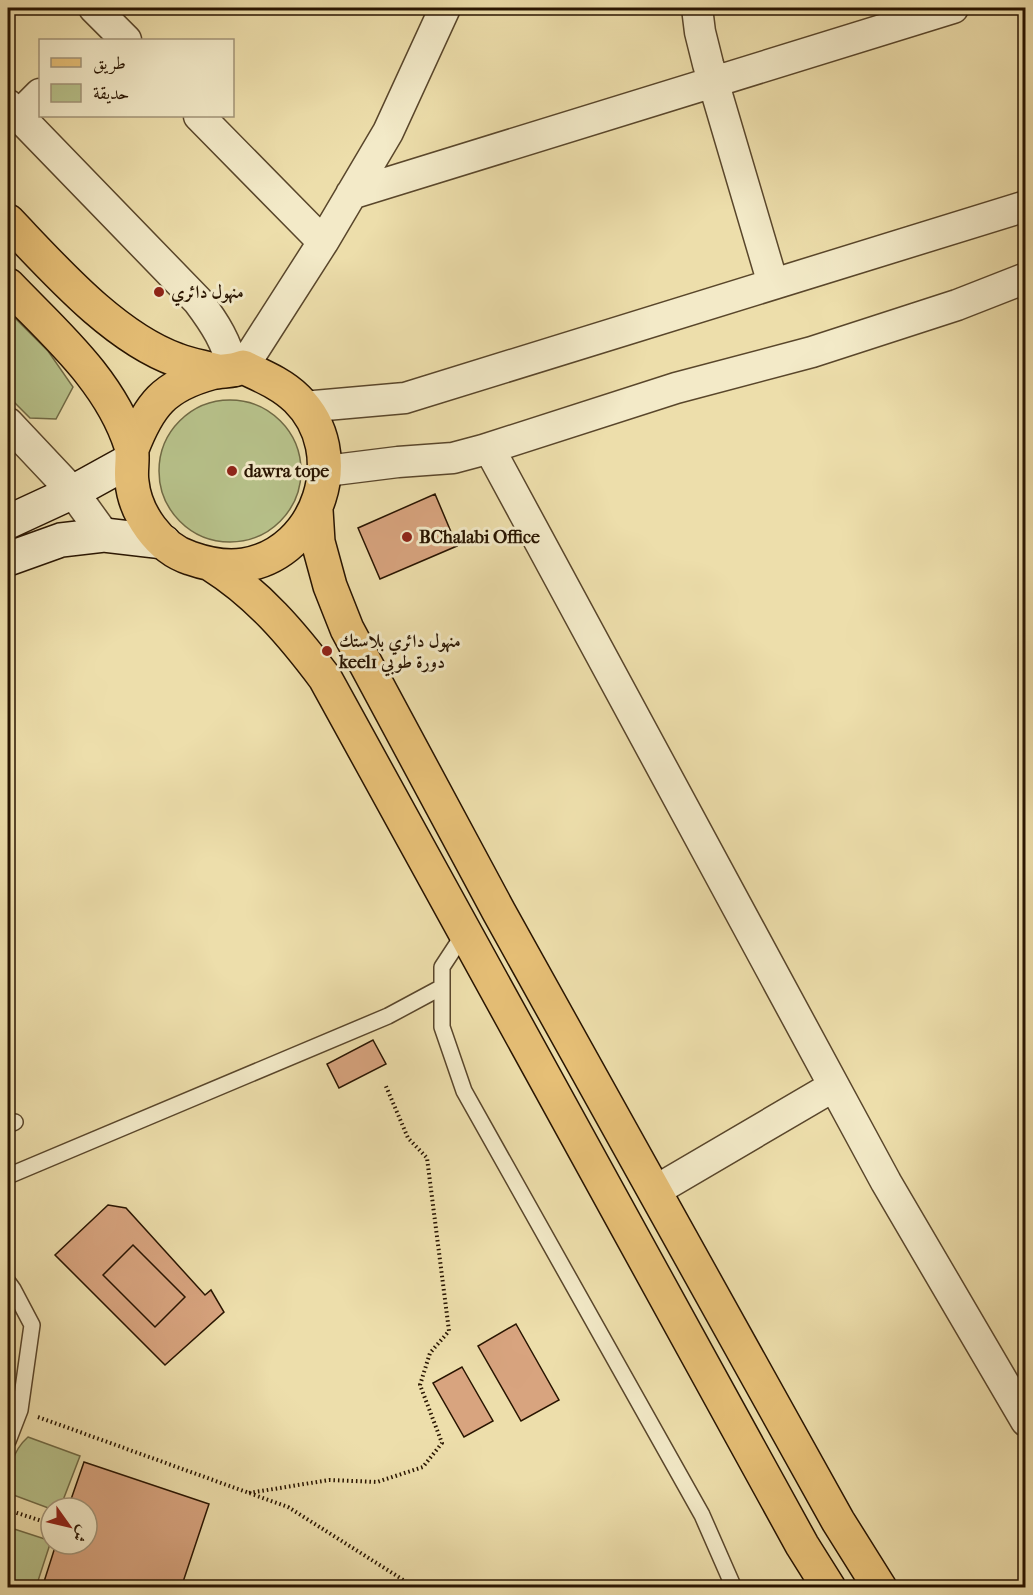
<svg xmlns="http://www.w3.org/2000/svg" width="1033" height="1595" font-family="'IM FELL French Canon',Amiri,serif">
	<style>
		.green { fill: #b7c18a; stroke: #706a45; stroke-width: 1.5 }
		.building { fill: #d8a47f; stroke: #281400; stroke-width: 1.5 }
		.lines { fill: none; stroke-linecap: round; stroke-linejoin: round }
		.service-casing { stroke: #59462b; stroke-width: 18 }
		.minor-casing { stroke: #59462b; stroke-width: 33 }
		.secondary-casing { stroke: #281400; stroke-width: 36 }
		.primary-casing { stroke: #281400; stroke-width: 36 }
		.path { stroke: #281400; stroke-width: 4; stroke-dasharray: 1.5 3; stroke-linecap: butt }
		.service { stroke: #f3eac8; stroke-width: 15 }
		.minor { stroke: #f3eac8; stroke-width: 30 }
		.secondary { stroke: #f3eac8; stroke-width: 33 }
		.primary { stroke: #e6bf76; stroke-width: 33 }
		.poi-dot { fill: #8f2418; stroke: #f3eac8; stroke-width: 2 }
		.labels { text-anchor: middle; stroke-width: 6; stroke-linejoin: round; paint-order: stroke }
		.poi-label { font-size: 18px; font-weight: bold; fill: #281400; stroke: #f3eac8; text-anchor: start }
	</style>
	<rect width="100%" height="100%" fill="#eddeab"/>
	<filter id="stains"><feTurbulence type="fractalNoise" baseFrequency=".00333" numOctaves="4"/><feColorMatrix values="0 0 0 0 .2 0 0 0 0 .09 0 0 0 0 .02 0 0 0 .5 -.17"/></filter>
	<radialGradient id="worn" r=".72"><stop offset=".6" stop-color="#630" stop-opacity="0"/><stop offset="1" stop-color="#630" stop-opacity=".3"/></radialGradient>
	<path class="green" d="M8,311L48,351L73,387L56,419L30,418L8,396Z
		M159 471a71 71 0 1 1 142 0a71 71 0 1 1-142 0Z
		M28,1437L80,1456L60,1508L51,1509L8,1493C7,1473 12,1451 28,1437Z
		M8,1527L51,1541L36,1587L8,1586Z"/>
	<path class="building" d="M8,450L13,456L8,473Z
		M435,494L457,546L380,579L358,528Z
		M373,1040L386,1064L339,1088L327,1064Z
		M108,1205L126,1208L205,1295L211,1290L224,1312L165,1365L55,1255Z
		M133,1245L185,1297L155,1327L103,1275Z
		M516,1324L559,1400L521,1421L478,1346Z
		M462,1367L493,1421L464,1437L433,1383Z
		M84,1462L209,1504L181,1588H42L56,1544H87V1508H68Z"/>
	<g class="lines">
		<g class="service-casing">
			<path id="service" d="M465,932L442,967V1027L464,1091L702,1515L734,1588
				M8,1125L15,1122
				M8,1176L388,1016L442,987
				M8,1282L13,1289L32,1325L20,1410L8,1441"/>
		</g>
		<g class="minor-casing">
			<path id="minor" d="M94,8L126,40
				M697,8L700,32L708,64L773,284
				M8,105L198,301C216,325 226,341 234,371
				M18,116L40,94
				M199,116L323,242
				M351,194L953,8
				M243,367L323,242L388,132L445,8
				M303,407L405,398L1026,206
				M8,423L73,492L104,535
				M489,448L886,1182L1026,1421
				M326,471L398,462L453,458L483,450L676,388L812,352L957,305L1026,278
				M655,1191L834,1086"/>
		</g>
		<g class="secondary-casing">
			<path id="secondary" d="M8,522L73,492L131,460
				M8,559L61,540L104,535L164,542"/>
		</g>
		<g class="primary-casing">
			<path id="primary" d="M8,221C54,269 113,337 177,360C190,365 203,367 217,371
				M8,285C54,333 110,380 131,446C134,456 130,471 132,482C135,513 159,548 190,558C207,564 226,568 244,565C319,553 352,453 297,399C282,384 262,376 243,367C232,372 222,370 211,373C164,386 149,405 132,449
				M316,510L318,542L330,586L347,629L499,912L838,1521L880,1588
				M212,565C258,594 292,634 325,678L802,1545L829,1588"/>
		</g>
		<path class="path" d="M38,1417L288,1507L416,1588
			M249,1493L329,1480L377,1482L423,1467L442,1443L420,1385L430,1353L449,1331L427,1158L408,1138L385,1084
			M8,1510L51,1524"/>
		<use href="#service" class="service"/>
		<use href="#minor" class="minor"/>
		<use href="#secondary" class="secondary"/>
		<use href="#primary" class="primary"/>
	</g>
	<g class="poi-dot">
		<circle cx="159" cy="292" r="6"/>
		<circle cx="232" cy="471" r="6"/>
		<circle cx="407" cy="537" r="6"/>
		<circle cx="327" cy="651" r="6"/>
	</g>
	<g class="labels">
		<g class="poi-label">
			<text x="171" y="298">منهول دائري</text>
			<text x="244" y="477">dawra tope</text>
			<text x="419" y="543">BChalabi Office</text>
			<text x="339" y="647">منهول دائري بلاستك<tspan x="339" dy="21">keel1 دورة طوبي</tspan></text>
		</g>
	</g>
	<rect width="1033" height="1595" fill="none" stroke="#eddeab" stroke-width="30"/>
	<rect x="9" y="9" width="1015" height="1577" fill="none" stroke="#281400" stroke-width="3"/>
	<rect x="15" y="15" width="1003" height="1565" fill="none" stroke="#281400" stroke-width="1.5"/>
	<rect x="39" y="39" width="195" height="78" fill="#f3eac8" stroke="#a29478" stroke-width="1.5"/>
	<rect x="51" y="58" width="30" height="9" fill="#e6bf76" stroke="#a29478" stroke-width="1.5"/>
	<text x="93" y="69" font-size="18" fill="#281400">طريق</text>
	<rect x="51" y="84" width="30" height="18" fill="#b7c18a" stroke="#a29478" stroke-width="1.5"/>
	<text x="93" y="99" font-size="18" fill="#281400">حديقة</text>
	<g transform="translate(69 1526) rotate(124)"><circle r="28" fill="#f3eac8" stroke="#a29478" stroke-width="1.5"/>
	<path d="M0-4.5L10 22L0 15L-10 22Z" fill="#8f2418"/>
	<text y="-9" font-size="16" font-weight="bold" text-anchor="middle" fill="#281400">ش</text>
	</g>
	<rect width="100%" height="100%" filter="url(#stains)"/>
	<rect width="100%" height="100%" fill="url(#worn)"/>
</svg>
